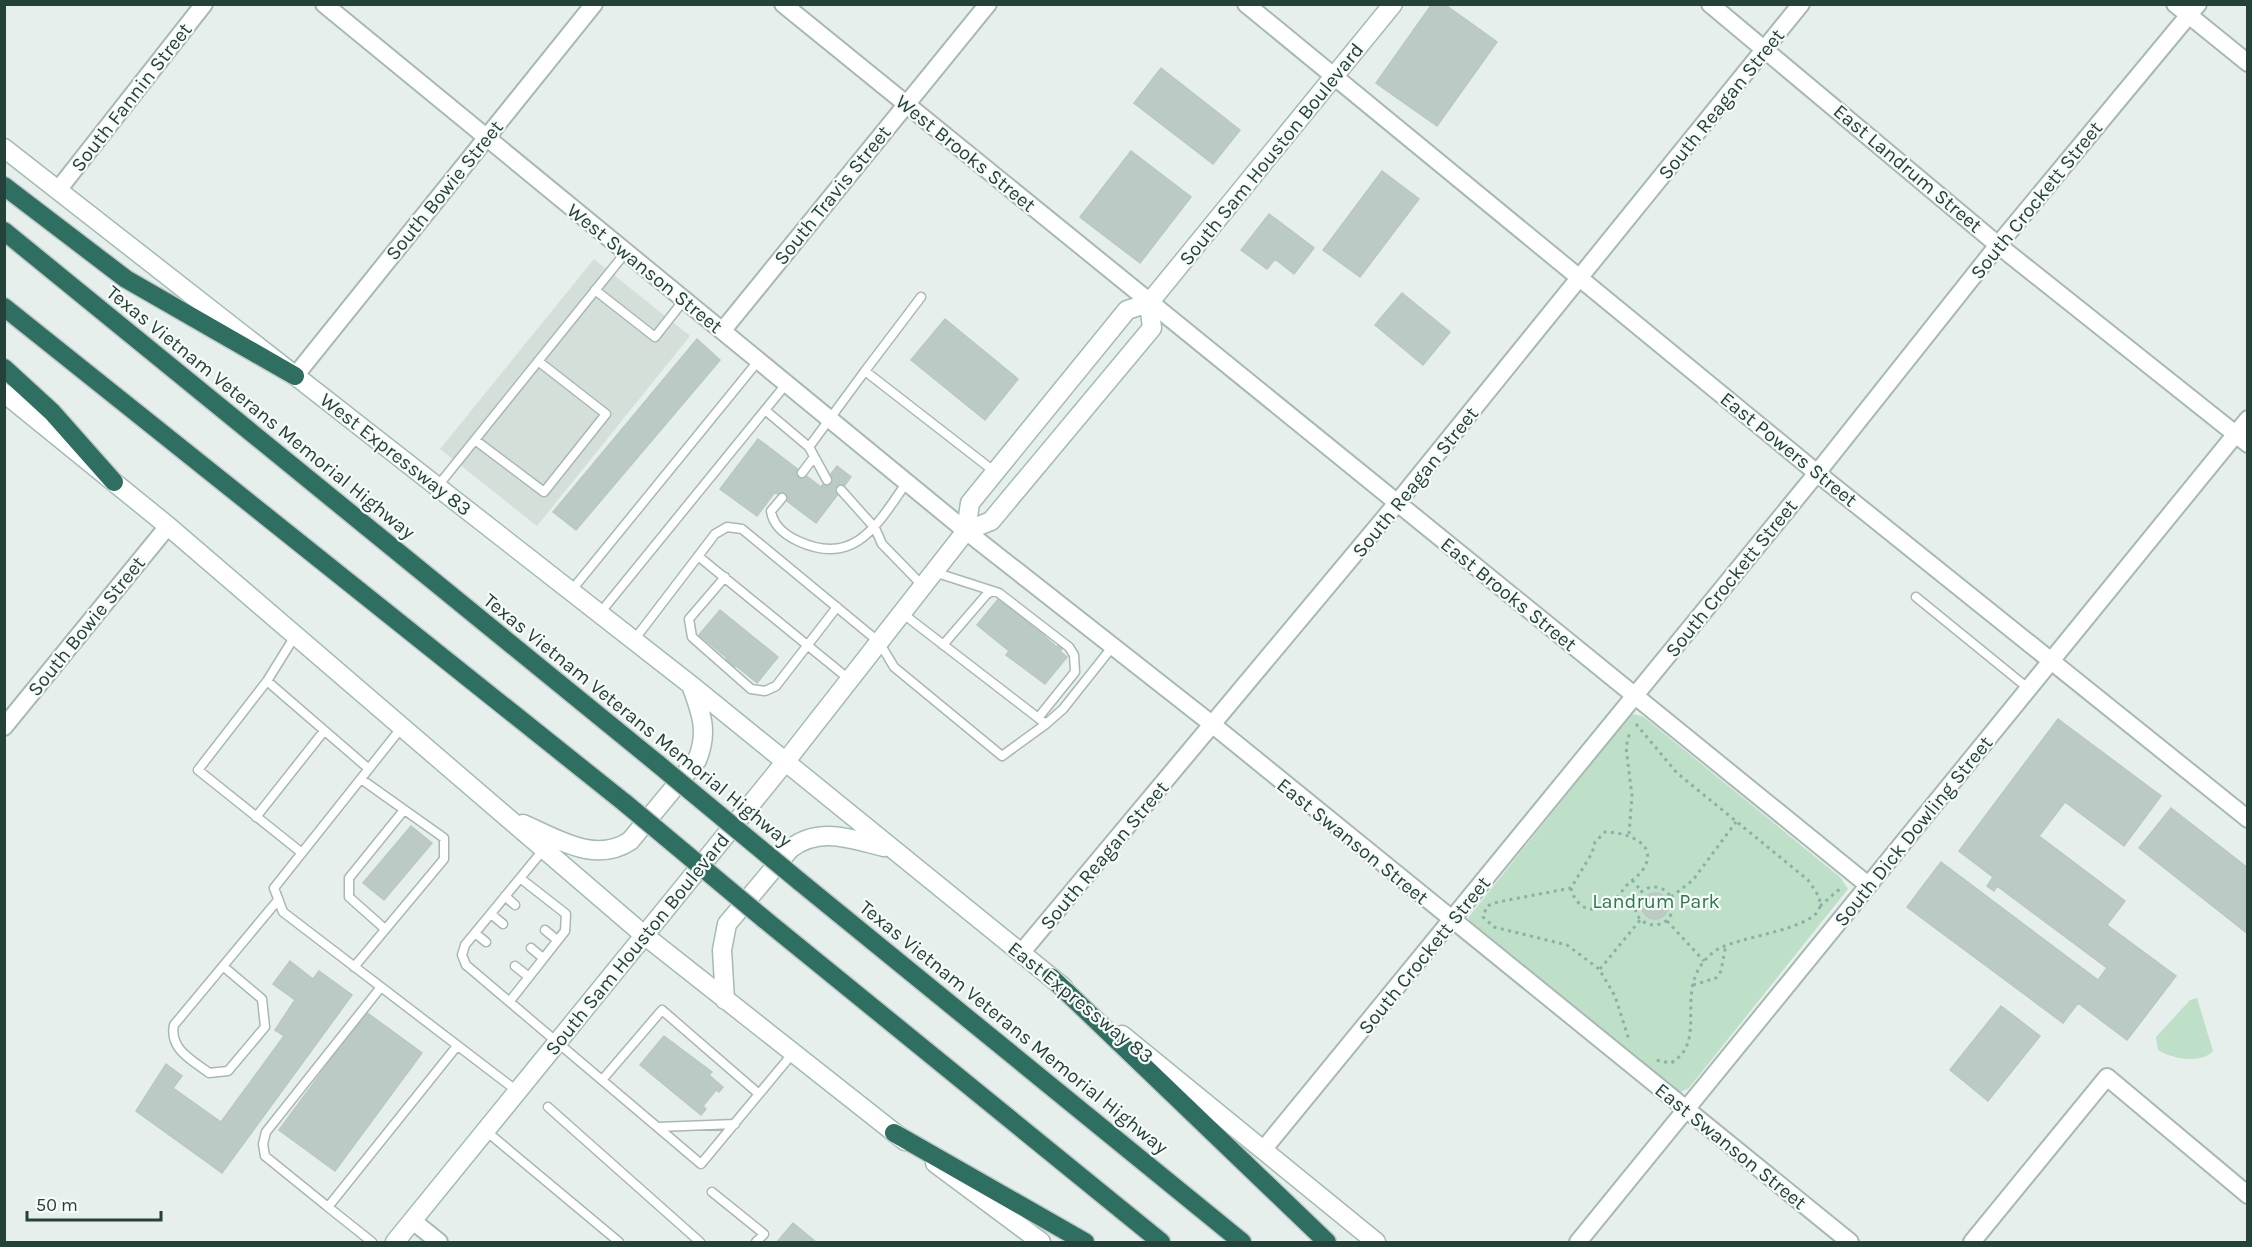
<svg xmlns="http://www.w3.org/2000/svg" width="2252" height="1247" font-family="Karla,sans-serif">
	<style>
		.built { fill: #d4dfda }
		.green { fill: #bfe0c8 }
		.building { fill: #bbcac4; stroke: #b8c9c2; stroke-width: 1.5 }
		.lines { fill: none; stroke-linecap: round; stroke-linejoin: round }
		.lane-casing { stroke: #a8b8b2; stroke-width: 11 }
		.street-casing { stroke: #a8b8b2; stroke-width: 20 }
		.secondary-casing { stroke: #a4bbb3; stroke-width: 21 }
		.highway-casing { stroke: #c2cac8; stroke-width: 21 }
		.path { stroke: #86b3a5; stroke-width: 3; stroke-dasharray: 3 4.5; stroke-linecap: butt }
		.lane { stroke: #fff; stroke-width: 8 }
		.street { stroke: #fff; stroke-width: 16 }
		.secondary { stroke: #fff; stroke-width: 18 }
		.highway { stroke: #2f6f62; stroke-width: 18 }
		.highway-bridge-casing { stroke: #c2cac8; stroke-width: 21; stroke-linecap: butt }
		.highway-bridge { stroke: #2f6f62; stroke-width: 18 }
		.labels { text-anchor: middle; stroke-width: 4.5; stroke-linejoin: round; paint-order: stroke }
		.street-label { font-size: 20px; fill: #24423a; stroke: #f7fbf9 }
		.park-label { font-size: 20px; fill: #2d7a4b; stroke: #f7fbf9 }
	</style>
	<rect width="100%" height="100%" fill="#e6efeb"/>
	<path class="built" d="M594,259L690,336L537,526L440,449Z"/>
	<path class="green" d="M1634,714L1644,717L1840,877L1848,889L1689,1088L1680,1092L1473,925L1468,918L1630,715Z
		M2197,998L2213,1051C2202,1064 2171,1059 2158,1050L2156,1037L2190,1000Z"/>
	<path class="building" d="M1432,4H1444L1497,42L1437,126L1376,83Z
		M1161,68L1240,130L1213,164L1134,103Z
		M1131,151L1191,197L1140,263L1080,217Z
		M1382,171L1419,199L1360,277L1323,250Z
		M1269,214L1314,248L1294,274L1275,259L1267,269L1241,250Z
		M1402,293L1450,332L1423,365L1375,325Z
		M945,319L1018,379L985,420L911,360Z
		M697,339L720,360L576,530L553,512Z
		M758,439L821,487L837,466L851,477L816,523L775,492L757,516L720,489Z
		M999,598L1038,631L1040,629L1046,634L1044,636L1057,647L1059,644L1063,648L1060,651L1067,657L1045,684L1006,655L1009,651L977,625Z
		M720,610L778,657L757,683L735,665L733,668L725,661L727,658L699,635Z
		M2058,719L2161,796L2124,846L2065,802L2039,836L2125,901L2107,925L2176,976L2127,1040L2078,1003L2063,1023L1907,907L1941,862L2098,980L2107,968L1997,886L1994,891L1987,886L1993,877L1959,851Z
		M2171,808L2248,868V934L2139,848Z
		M411,826L432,843L384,900L363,883Z
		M1642 906a13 13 0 1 1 26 0a13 13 0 1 1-26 0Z
		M290,961L313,979L319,971L352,995L222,1173L136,1111L166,1064L182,1076L173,1088L221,1122L284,1036L275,1030L295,1000L273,984Z
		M2001,1006L2040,1036L1988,1101L1950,1070Z
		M366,1012L422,1053L335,1171L279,1130Z
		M664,1036L712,1072L709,1075L723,1087L719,1092L716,1090L703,1106L706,1109L701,1115L640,1065Z
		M793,1223L816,1242H777Z"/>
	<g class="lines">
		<g class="lane-casing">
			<path id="lane" d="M595,290L655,337L684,300
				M865,371L921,297
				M765,410L809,447L827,480
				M475,440L544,492L606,414L538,361
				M809,447L865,371L995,472
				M802,473L814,457
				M437,487L626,252
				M841,490L875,528L882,544L923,586
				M782,498L771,511C773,525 785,535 798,541C856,568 878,523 907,482
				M698,556L850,680
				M934,572L993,591
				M725,577L689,619L692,637L751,689L765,691L776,686L837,607
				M571,591L759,360
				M1916,597L2029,689
				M600,613L787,383
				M902,613L1046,724L1063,709L1113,646
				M295,636L267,681L198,770L302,853
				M634,640L715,534L727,527L742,529L879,642L894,667L1002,756L1046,724
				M943,645L987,594L993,591L999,593L1069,647L1074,655L1075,672L1038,718
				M267,681L369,769
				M402,727L274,888L283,912L517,1091
				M256,817L324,731
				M544,849L465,945L462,955L466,965L701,1164L793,1053
				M505,896L515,905
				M491,914L503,924
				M385,929L349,897V878L404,810
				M545,930L557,940
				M475,933L486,942
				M531,948L543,958
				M515,966L529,977
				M224,967L262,999L265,1027L228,1071L209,1073C192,1060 169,1049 174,1025L278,900
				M354,967L444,859V838L361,779
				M510,1001L565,931L566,914L520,878
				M602,1080L662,1010L759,1094
				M548,1107L700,1242
				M658,1127L735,1124
				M486,1131L619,1242
				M712,1192L764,1234L756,1242
				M328,1207L265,1156L263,1144L266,1132L381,987
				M372,1242L328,1207L457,1046"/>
		</g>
		<g class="street-casing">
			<path id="street" d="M324,4L966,531L1213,725L1850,1242
				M783,4L1868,885
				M1246,4L1817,473L2248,819
				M1710,4L1998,245L2248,444
				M2175,4L2248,63
				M58,190L204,4
				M723,330L988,4
				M295,376L594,4
				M4,727L168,526
				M1021,953L1397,503L1801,4
				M1263,1150L1817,473L1998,245L2198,4
				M413,1221L439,1242
				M1578,1242L2248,419
				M1972,1242L2107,1077L2248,1195"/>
		</g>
		<g class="secondary-casing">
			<path id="secondary" d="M4,148L691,685L1063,987
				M4,393L168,526L644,935L905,1141
				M966,531L970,503L1127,310L1149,303L1393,4
				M523,824C558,839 595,864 630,841L697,760C709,732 701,712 691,685
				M725,1000L722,950L727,924L790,849C819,826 851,839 884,847
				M1122,1035L1376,1242
				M935,1163L1041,1242
				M395,1242L786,761L966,531L991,521L1152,328L1149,303"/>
		</g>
		<g class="highway-casing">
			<path id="highway" d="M4,186L126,279L295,376
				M4,231L658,764
				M4,307L625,803
				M4,368L52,412L114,482
				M799,881L1242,1242
				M764,919L1161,1242
				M1051,977L1327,1242
				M894,1133L1085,1242"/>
		</g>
		<path class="path" d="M1636,724L1677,773L1808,880C1812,887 1821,896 1820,905C1819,930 1735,936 1715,951C1668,986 1712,1039 1671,1063L1655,1060
			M1629,834L1632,796L1626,747L1630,731
			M1632,880L1642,892
			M1635 906a19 19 0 1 1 38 0a19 19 0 1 1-38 0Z
			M1571,888C1576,909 1594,916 1612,902C1618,898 1622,890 1628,884C1633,879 1640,875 1644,868C1659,842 1624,832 1605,832L1595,842L1592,853L1571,888L1498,902L1487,906L1483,917L1494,927L1567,945L1599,969L1615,996L1629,1040
			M1671,897L1693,880L1736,822
			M1820,906L1842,887
			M1667,921L1704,961
			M1600,969L1641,919
			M1693,985L1716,978L1721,971L1726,944"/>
		<use href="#lane" class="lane"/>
		<use href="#street" class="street"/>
		<use href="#secondary" class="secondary"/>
		<use href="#highway" class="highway"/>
		<g class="highway-bridge-casing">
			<path id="highway-bridge" d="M658,764L799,881
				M625,803L764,919"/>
		</g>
		<use href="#highway-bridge" class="highway-bridge"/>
	</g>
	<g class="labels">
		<g class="street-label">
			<text transform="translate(131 97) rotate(-52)" y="7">South Fannin Street</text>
			<text transform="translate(1721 104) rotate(-51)" y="7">South Reagan Street</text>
			<text transform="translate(966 153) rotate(39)" y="7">West Brooks Street</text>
			<text transform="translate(1271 154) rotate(-51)" y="7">South Sam Houston Boulevard</text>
			<text transform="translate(1908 168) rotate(40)" y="7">East Landrum Street</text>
			<text transform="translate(444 190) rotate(-51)" y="7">South Bowie Street</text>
			<text transform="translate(832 195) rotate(-51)" y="7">South Travis Street</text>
			<text transform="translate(2036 200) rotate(-51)" y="7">South Crockett Street</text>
			<text transform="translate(645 268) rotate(39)" y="7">West Swanson Street</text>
			<text transform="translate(261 412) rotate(39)" y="7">Texas Vietnam Veterans Memorial Highway</text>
			<text transform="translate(1789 449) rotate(39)" y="7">East Powers Street</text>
			<text transform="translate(396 454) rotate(38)" y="7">West Expressway 83</text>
			<text transform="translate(1415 482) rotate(-51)" y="7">South Reagan Street</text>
			<text transform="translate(1731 578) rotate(-51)" y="7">South Crockett Street</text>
			<text transform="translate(1509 594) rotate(39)" y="7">East Brooks Street</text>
			<text transform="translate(86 626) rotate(-51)" y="7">South Bowie Street</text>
			<text transform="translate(638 720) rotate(39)" y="7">Texas Vietnam Veterans Memorial Highway</text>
			<text transform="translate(1913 831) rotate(-51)" y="7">South Dick Dowling Street</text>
			<text transform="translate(1353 841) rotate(39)" y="7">East Swanson Street</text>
			<text transform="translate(1104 855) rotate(-50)" y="7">South Reagan Street</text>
			<text transform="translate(637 944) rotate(-51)" y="7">South Sam Houston Boulevard</text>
			<text transform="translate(1424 955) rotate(-51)" y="7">South Crockett Street</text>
			<text transform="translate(1081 1002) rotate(39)" y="7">East Expressway 83</text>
			<text transform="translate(1014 1027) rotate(39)" y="7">Texas Vietnam Veterans Memorial Highway</text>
			<text transform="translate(1731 1146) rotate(39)" y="7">East Swanson Street</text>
		</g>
		<g class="park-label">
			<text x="1656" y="908">Landrum Park</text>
		</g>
	</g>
	<rect width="2252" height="1247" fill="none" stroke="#24423a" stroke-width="12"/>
	<path d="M27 1211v9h134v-9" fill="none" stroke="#24423a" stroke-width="3"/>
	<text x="36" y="1211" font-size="18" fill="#24423a" stroke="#f7fbf9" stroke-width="4.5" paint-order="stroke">50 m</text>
</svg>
